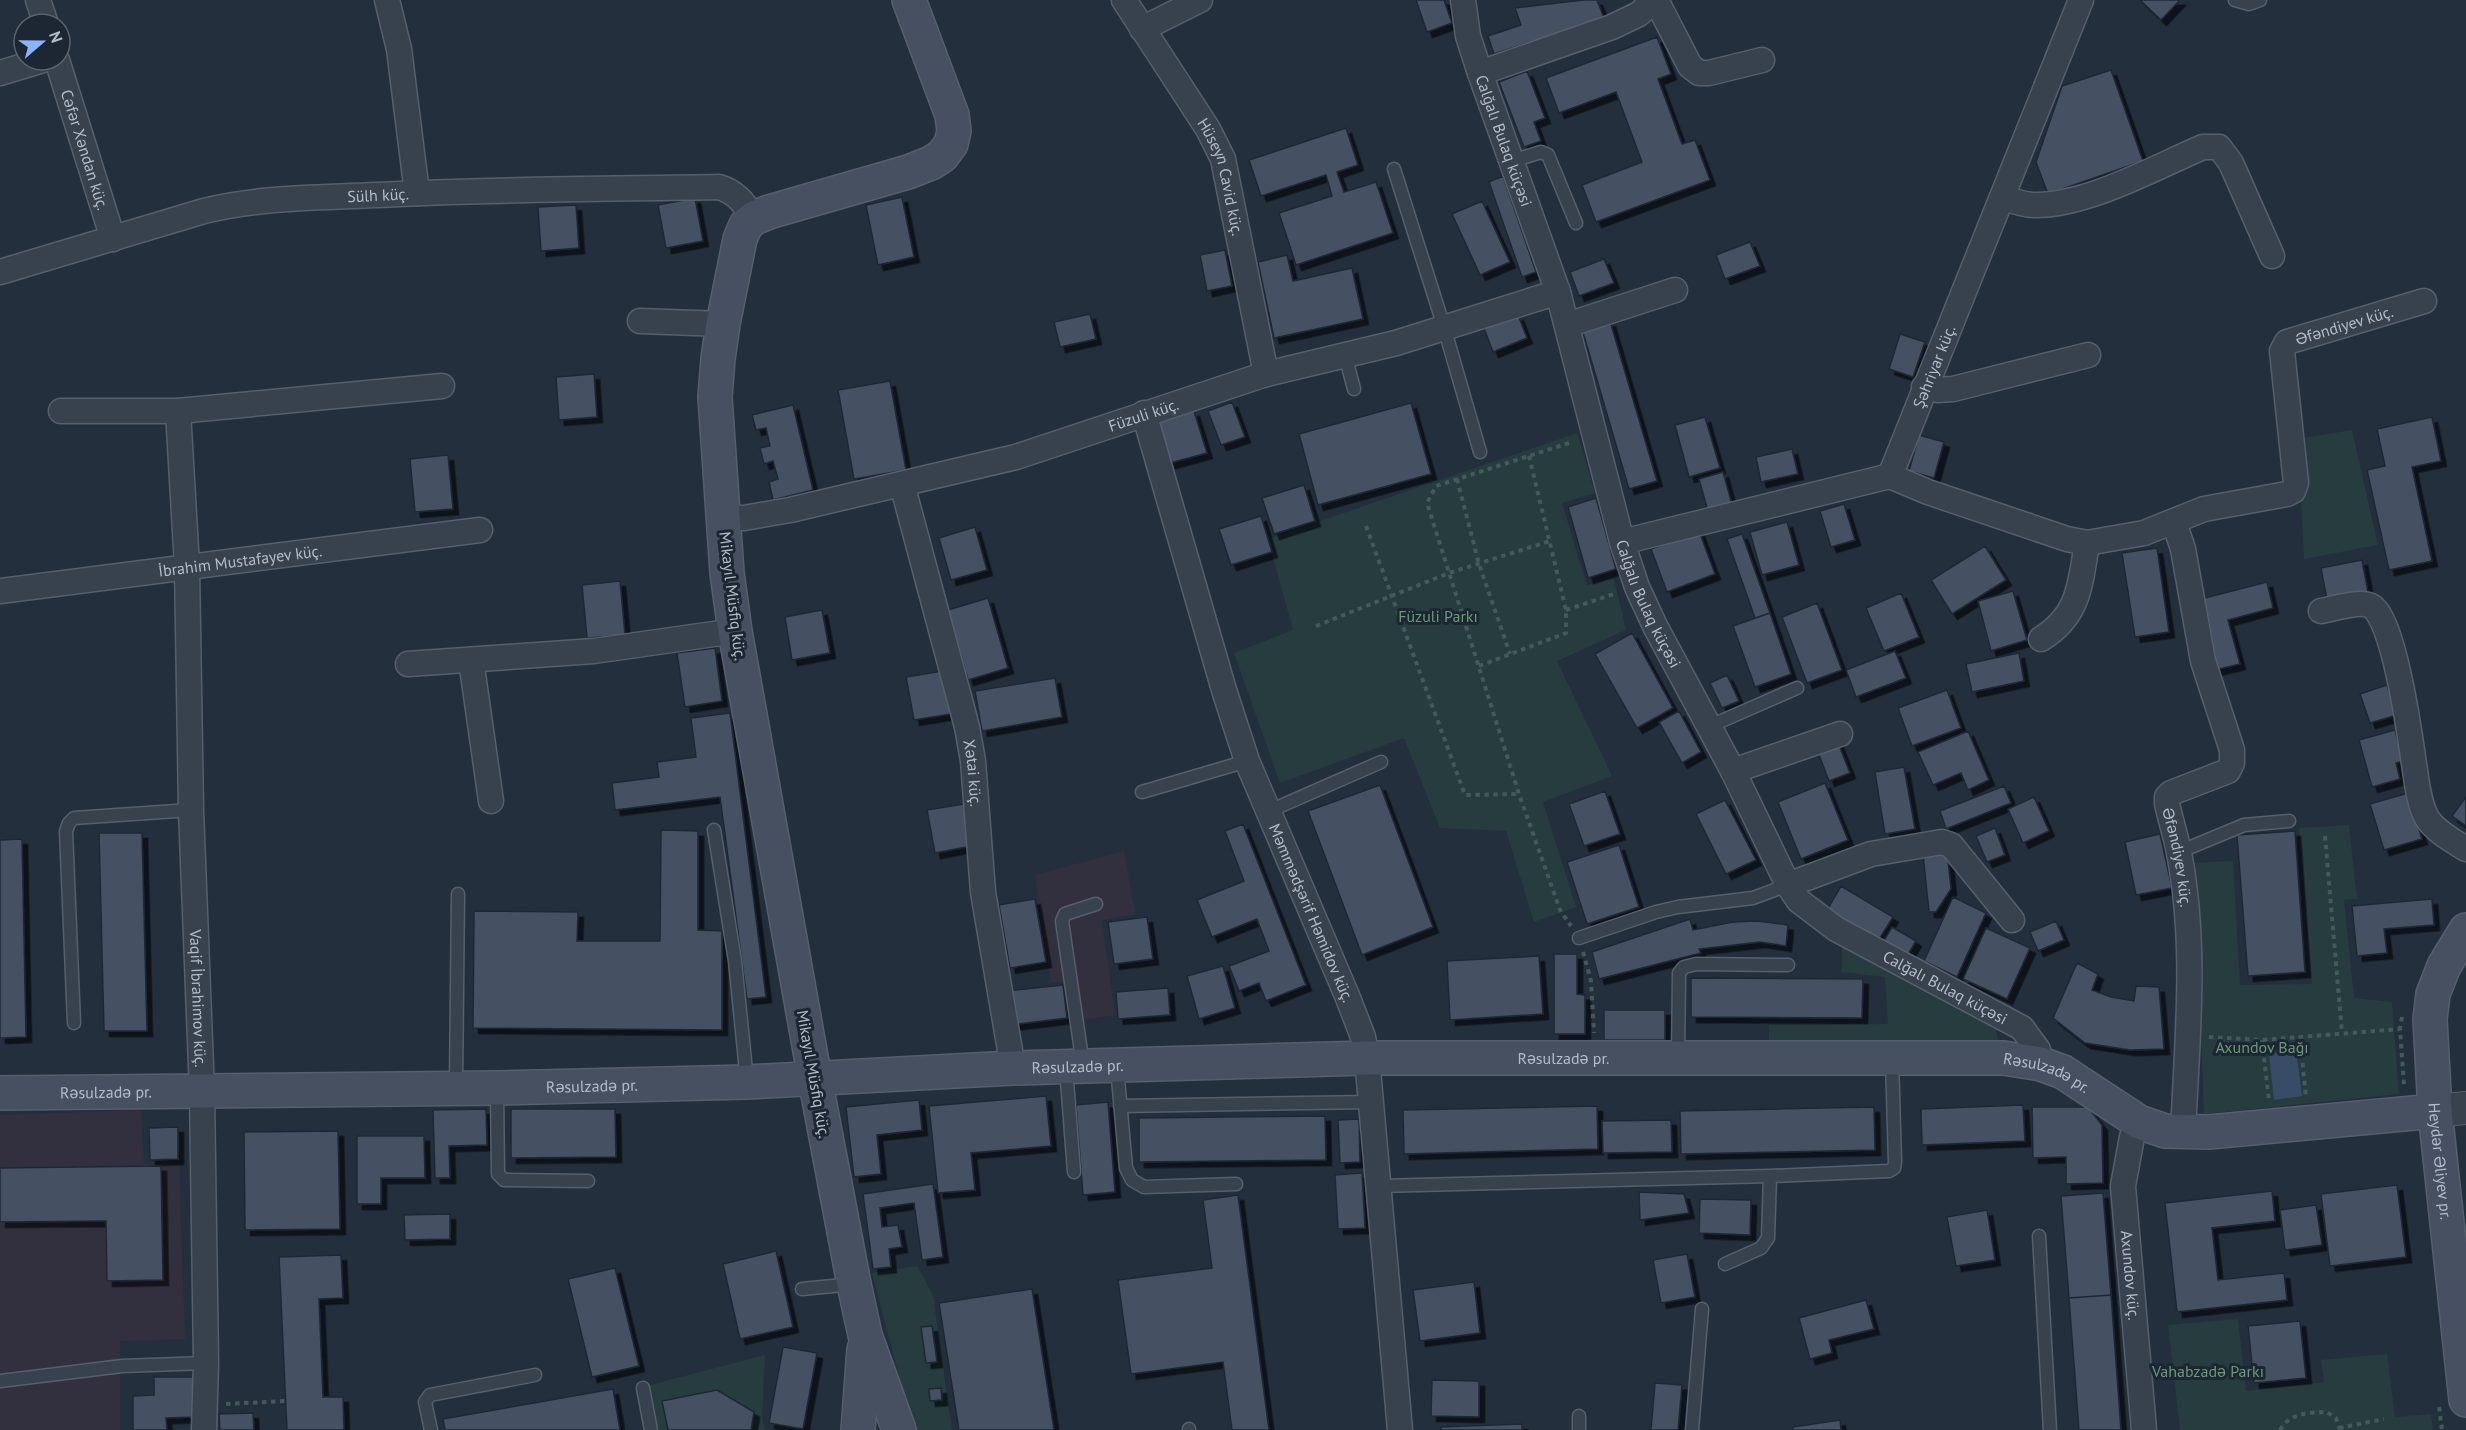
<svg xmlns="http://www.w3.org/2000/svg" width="2466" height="1430" font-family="'PT Sans',sans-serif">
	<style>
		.medical { fill: #32303f }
		.green { fill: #263c3f }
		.water { fill: #394c67 }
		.building { fill: #455162; stroke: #1f2835; stroke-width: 1.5; filter: url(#shadow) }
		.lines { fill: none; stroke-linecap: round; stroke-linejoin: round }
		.service-casing { stroke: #565f6c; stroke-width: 15 }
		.minor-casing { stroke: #565f6c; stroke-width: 27 }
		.tertiary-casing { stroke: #565f6c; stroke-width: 34 }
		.secondary-casing { stroke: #565f6c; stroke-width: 36 }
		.path { stroke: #44595c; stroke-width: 4; stroke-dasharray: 4.5 4.5; stroke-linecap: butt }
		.service { stroke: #38414e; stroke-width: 12 }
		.minor { stroke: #38414e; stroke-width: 24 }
		.tertiary { stroke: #38414e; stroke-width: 32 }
		.secondary { stroke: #465061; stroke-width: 33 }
		.labels { text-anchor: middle; stroke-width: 6; stroke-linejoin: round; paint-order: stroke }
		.street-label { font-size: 16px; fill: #b4bcc9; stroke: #1d2633 }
		.park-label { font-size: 16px; fill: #6b9a76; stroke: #1d2633 }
	</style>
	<defs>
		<filter id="shadow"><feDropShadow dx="5.5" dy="5.5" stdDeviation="0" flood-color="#0009"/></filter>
	</defs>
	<rect width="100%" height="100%" fill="#242f3e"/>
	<path class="medical" d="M1124,851L1135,914L1102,920L1115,1015L1069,1022L1064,982H1051L1035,875Z
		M141,1110L144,1164H179L185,1339L120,1341V1430H0V1115Z"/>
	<path class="green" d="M2352,430L2378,545L2304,559L2298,439Z
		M1577,433L1595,493L1562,503L1587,585L1614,579L1626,630L1557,661L1612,776L1543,802L1576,907L1534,922L1506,831L1440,828L1404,738L1280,783L1234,653L1293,630L1268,539Z
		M2349,825L2357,899L2344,900L2354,998L2392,1002L2399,1094L2204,1114L2201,1036L2189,863L2233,861L2240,985L2312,984L2299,828Z
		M1842,946L1996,1028L1998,1040L1769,1045V1025L1888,1024L1885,977L1842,972Z
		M917,1266L933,1295L952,1430H913L872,1273Z
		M2238,1319L2246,1391L2324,1382L2321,1360L2387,1354L2395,1417L2431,1414L2433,1430H2180L2168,1325Z
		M765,1355L762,1418L765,1430H659L650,1385Z"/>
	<path class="water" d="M2296,1050L2302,1096L2274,1100L2269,1054Z"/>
	<path class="building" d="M1416,0H1444L1452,23L1427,32Z
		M1583,0H1597L1604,18L1494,54L1488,36L1521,25L1515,8Z
		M2140,0H2180L2161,20Z
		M1657,37L1671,74L1658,79L1682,144L1695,140L1710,180L1596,222L1582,185L1642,162L1616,92L1559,113L1546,78Z
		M2111,70L2143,161L2048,194L2036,162L2062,86Z
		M1527,71L1545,118L1534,122L1541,141L1524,147L1499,82Z
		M1346,128L1358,165L1337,172L1344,192L1376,182L1393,233L1296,265L1279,213L1332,196L1326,175L1261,196L1249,160Z
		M1503,176L1536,272L1522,277L1489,182Z
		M902,197L914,257L878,265L866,205Z
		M695,198L703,241L666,248L658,205Z
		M1482,201L1510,262L1480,275L1452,214Z
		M576,205L579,248L541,251L538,207Z
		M1750,242L1760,266L1725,279L1716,255Z
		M1225,250L1232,286L1207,291L1200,255Z
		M1287,255L1293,281L1352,268L1363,319L1274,338L1258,262Z
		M1604,259L1614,283L1579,296L1570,272Z
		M1090,314L1096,339L1060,347L1054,322Z
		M1518,315L1527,338L1493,352L1484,328Z
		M1610,321L1657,481L1629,489L1582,329Z
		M1900,334L1925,342L1913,377L1889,369Z
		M594,374L597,417L559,420L556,377Z
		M890,381L906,470L854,479L838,390Z
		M1232,402L1245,437L1221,445L1208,411Z
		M1411,403L1431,474L1318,505L1299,434Z
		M793,405L813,490L773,500L769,482L778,479L773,461L764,464L760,448L770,446L766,428L756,430L752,415Z
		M1194,411L1207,453L1170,463L1158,421Z
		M1705,417L1720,468L1689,477L1675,425Z
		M2432,417L2441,461L2412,467L2432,561L2389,570L2367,470L2385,466L2377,429Z
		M1919,435L1944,442L1934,478L1909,471Z
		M1792,449L1798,474L1761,482L1756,457Z
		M448,455L453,509L415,512L410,459Z
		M1723,472L1733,508L1709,515L1699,479Z
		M1304,485L1315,521L1274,534L1262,498Z
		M1596,498L1616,569L1588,578L1568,507Z
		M1844,504L1855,540L1831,547L1820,511Z
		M1261,516L1272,552L1231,565L1219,529Z
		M1787,522L1799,565L1762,575L1750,532Z
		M975,527L987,570L951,580L939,538Z
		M1699,531L1715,574L1667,592L1651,549Z
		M1742,534L1770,613L1755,618L1727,539Z
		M1985,546L2006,580L1952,614L1931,580Z
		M2157,548L2169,632L2135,637L2122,553Z
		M2362,560L2368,592L2327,600L2321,568Z
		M620,581L625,635L587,638L582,585Z
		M2267,582L2273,608L2228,620L2240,664L2215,670L2197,600Z
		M2013,591L2027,640L1991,651L1978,601Z
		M1901,593L1919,637L1884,651L1866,608Z
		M988,598L1008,668L968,680L948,610Z
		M1817,603L1842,670L1807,683L1782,617Z
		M822,610L830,653L792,660L785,617Z
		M1770,613L1791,674L1755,687L1733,626Z
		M1632,633L1673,708L1637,728L1595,654Z
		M715,648L722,701L685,707L677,653Z
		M1895,651L1906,678L1856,697L1846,670Z
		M2019,653L2024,681L1972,692L1966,664Z
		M943,671L951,714L914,720L906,677Z
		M1727,675L1739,701L1722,708L1710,683Z
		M1055,678L1062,717L982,731L975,691Z
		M2387,685L2397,715L2370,723L2360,694Z
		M1947,690L1961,728L1912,746L1898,708Z
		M1679,711L1701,752L1682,763L1659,722Z
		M730,713L766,997L747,999L720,797L615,810L612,783L659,777L657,762L696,757L691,718Z
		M2395,730L2403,761L2396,763L2400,779L2372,787L2359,740Z
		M1968,731L1989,780L1968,790L1961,773L1933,785L1918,752Z
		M1837,740L1850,773L1829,781L1816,747Z
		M1904,767L1915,829L1885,834L1875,772Z
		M1825,783L1848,840L1801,859L1778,802Z
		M1380,785L1433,927L1362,955L1308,811Z
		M2004,786L2011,803L1946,829L1940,811Z
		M1605,791L1620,834L1584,846L1569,804Z
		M2408,793L2422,839L2384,850L2370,804Z
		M2034,797L2049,831L2023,843L2008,809Z
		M2466,797V826L2452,816Z
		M1725,800L1756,860L1726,874L1696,814Z
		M964,804L972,846L935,853L927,810Z
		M1243,824L1306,985L1266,1001L1259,983L1239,991L1229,966L1269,951L1257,919L1212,937L1197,900L1244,881L1225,831Z
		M1995,828L2005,855L1987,862L1976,836Z
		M661,830L698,831V930L722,931V1030L473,1028L474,911L578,912L577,941H660Z
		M2295,831L2305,972L2248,976L2237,835Z
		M99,833H142L147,1031H104Z
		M2160,834L2172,888L2136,895L2125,842Z
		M22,839L26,1037L0,1038V840Z
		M1619,845L1639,907L1587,924L1567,862Z
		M1947,851L1951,889L1936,912H1929L1923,854Z
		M1841,886L1893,917L1878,941L1827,910Z
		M1953,897L1986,913L1957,977L1924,961Z
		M1035,899L1046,962L1010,968L999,905Z
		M2432,899L2434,925L2384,929L2387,953L2357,956L2352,906Z
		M1147,917L1153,959L1114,964L1108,922Z
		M1690,919L1693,930L1733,922L1758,921L1788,925L1786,946L1760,942L1699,949L1701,953L1599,979L1592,952Z
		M2056,921L2064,940L2038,951L2030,932Z
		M1892,927L1916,941L1907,956L1883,942Z
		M1986,928L2030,948L2007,999L1963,979Z
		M1554,954H1577V994L1585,995V1034H1554Z
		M1539,956L1543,1014L1450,1020L1447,961Z
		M2077,963L2098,974L2092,990L2111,997L2134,1001L2136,986L2159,987L2164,1049L2130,1050L2085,1043L2053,1018Z
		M1223,966L1235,1008L1199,1019L1187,976Z
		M1691,978L1863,979L1862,1018L1691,1017Z
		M1063,985L1067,1018L1010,1025L1006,991Z
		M1168,988L1170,1015L1118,1019L1116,992Z
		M1604,1010H1665V1040H1604Z
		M1046,1096L1051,1146L971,1153L975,1190L938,1193L929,1106Z
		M919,1100L922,1130L877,1135L881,1174L854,1177L846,1107Z
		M1108,1102L1115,1192L1083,1195L1076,1105Z
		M2023,1105L2025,1141L1922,1145L1921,1109Z
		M1597,1106L1598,1149L1404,1154L1403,1110Z
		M1874,1107L1875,1150L1681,1154L1680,1111Z
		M2032,1107H2088L2102,1125L2103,1183L2066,1184V1157L2033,1158Z
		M486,1109L487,1145L449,1146L450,1178H435L433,1110Z
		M511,1109H615L616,1157L511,1158Z
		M1325,1116L1326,1160L1139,1162V1118Z
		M1359,1119L1360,1162L1340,1163L1338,1120Z
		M1671,1120L1672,1152L1603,1153L1602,1121Z
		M178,1127V1159L150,1160L149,1128Z
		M338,1131L340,1229L245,1230L244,1132Z
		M357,1136H424L425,1178H381V1204H357Z
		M161,1166L163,1280L107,1281L106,1221L0,1222V1168Z
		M1362,1173L1365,1228L1338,1229L1335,1175Z
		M933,1184L943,1257L922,1260L914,1203L880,1208L882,1227L898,1225L902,1247L889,1249L891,1267L873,1269L863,1194Z
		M2397,1185L2406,1257L2330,1266L2321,1194Z
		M2272,1191L2275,1221L2212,1228L2218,1280L2284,1273L2287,1300L2177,1312L2165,1203Z
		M1639,1192L1684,1194L1689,1213L1640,1220Z
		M2103,1193L2111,1295L2069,1298L2061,1196Z
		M1238,1195L1269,1430H1232L1223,1362L1131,1374L1118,1280L1212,1268L1203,1200Z
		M1700,1199L1751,1200L1750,1235L1699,1233Z
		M2316,1205L2322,1245L2285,1250L2280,1210Z
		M1987,1210L1995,1260L1956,1266L1947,1217Z
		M450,1214V1239L405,1240L404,1215Z
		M776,1251L793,1327L740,1339L723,1264Z
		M1687,1254L1695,1297L1661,1303L1653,1260Z
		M341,1255L343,1298L319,1299L323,1397H343L344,1430H287L279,1257Z
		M615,1268L639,1366L592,1377L568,1279Z
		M1474,1282L1480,1333L1420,1341L1413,1290Z
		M1032,1289L1054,1430H959L939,1303Z
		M2111,1295L2121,1430H2079L2069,1298Z
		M1866,1300L1874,1329L1829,1340L1832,1353L1810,1359L1799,1318Z
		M2300,1321L2306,1378L2254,1383L2248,1326Z
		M932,1326L937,1362L926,1363L921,1327Z
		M783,1347L817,1353L803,1429L769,1423Z
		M154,1377H193L194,1417L166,1418L167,1430H133V1396L154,1395Z
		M1432,1380L1479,1381V1417L1431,1416Z
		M1655,1383L1682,1385L1678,1430H1651Z
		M941,1388L942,1400L930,1401L929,1389Z
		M613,1389L620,1430H445L443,1419Z
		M717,1390L754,1412L751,1430H668L662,1401Z
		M253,1413L254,1430H220L219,1414Z
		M1840,1420L1841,1430H1793V1427Z
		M1522,1424V1430H1441V1427Z"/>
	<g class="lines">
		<g class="service-casing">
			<path id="service" d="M2235,0L2249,4L2260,0
				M1512,161L1541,152L1548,155L1576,223
				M1394,169L1444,327L1480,452
				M1345,355L1354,389
				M1710,726L1797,688
				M1142,792L1247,761
				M1267,812L1381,762
				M714,830L735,961L747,1081
				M2179,852L2244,825L2289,821
				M1579,938L1656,912L1678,907L1753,898L1788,885
				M74,1023L66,831L69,823L74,818L191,810
				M1678,1058L1679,973L1684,967L1696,964L1788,965
				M1083,1065L1062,921L1065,914L1096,904
				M1117,1067L1126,1168L1132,1180L1144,1187L1236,1184
				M1066,1068L1074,1172
				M456,1086L458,894
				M497,1089L498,1174L504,1180L588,1181
				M1120,1106L1371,1102
				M1378,1186L1770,1176L1889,1171L1894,1168L1895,1162L1892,1060
				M2039,1236L2050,1430
				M1725,1264L1761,1248L1768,1238L1770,1176
				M802,1289L853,1284
				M0,1381L122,1366L206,1363
				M643,1388L651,1430
				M431,1430L425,1402L430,1395L535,1375
				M1189,1430V1429
				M1579,1430V1416
				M1692,1430L1702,1309"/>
		</g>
		<g class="minor-casing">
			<g id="minor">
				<path d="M38,0L46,24"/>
				<path d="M387,0L399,49L417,193"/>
				<path id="s1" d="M1124,0L1208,129L1223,159L1266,374"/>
				<path id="s2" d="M1463,0L1468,36L1480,73L1558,292L1622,542L1637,587L1655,626L1733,771L1788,885L1799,901L1836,929L2022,1028L2038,1050L2041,1064"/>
				<path d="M1656,0L1690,66L1699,73H1709L1762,60"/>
				<path d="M1142,29L1200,0"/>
				<path id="s3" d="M57,60L113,239"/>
				<path d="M0,73L43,60"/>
				<path d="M1480,73L1612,27L1639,14L1654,0"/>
				<path d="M2002,198C2012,200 2023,205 2034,205C2086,206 2154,168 2203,147H2219L2231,163L2272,256"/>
				<path id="s4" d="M0,272L204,211C260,197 319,198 376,195C490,189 605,189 719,187C736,192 744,203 754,218"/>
				<path d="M640,321L723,324"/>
				<path d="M1567,325L1675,290"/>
				<path d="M1924,387L1938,390L1953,389L2088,355"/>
				<path d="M61,411H178L442,386"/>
				<path id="s5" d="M178,411L187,566L191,810L202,1092L206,1363L204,1430"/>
				<path id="s6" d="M1144,413L1224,690L1247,761L1348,998L1363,1037L1367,1058L1400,1430"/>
				<path id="s7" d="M1890,476L1928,492L2067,539L2087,543L2144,533L2204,509L2287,494L2293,491L2296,483L2282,351L2287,342L2424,301"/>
				<path id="s8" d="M902,484L967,727L973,761L983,892L1013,1068"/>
				<path id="s9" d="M723,518H744L790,510L1016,457L1266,374L1396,343L1558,292"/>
				<path id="s10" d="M2174,522L2183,549L2203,661L2232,750V763L2228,771L2171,793L2167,797V804C2171,821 2176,837 2179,853C2197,945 2187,1041 2183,1133"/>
				<path id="s11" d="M1622,542L1890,476L2081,0"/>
				<path id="s12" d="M0,591L480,530"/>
				<path d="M2321,611C2332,609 2361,600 2371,606C2394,618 2410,736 2414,764C2417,781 2418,802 2427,818C2435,831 2453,841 2466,849"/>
				<path d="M2041,639C2080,615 2080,584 2087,543"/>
				<path d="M471,660L491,801"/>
				<path d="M408,664L594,651L735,631"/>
				<path d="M1733,771L1840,734"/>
				<path d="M1788,885L1871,854L1942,842L1951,845L2012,920"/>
				<path id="s13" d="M2139,1122L2132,1137L2123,1186L2144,1430"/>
			</g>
		</g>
		<g class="tertiary-casing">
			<path id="tertiary" d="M2435,1111L2466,1108"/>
		</g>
		<g class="secondary-casing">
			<g id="secondary">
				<path id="s14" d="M2466,930L2444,966L2433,994L2430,1019L2435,1111L2466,1400"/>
				<path id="s15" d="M0,1093L497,1088L747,1082L1013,1068L1367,1058H2004L2041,1064L2063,1072L2139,1122L2165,1131L2209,1132L2435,1111"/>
				<path d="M858,1430L864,1349"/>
				<path d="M899,1430L865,1335L854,1284L815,1079L735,631L727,573L715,397L718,359L723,324L740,239L746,225L754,218L769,212L908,172L931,163L942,156L951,144L954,131L952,115L909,0"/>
			</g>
		</g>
		<path class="path" d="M1569,443L1436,486L1427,503L1519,794L1560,910L1571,926
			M1457,479L1479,564L1510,654
			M1366,526L1465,795L1519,794
			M1566,610L1617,593
			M1316,626L1449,573L1550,541
			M1479,666L1566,633V610L1529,456
			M2325,836L2342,1033
			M1583,952L1591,981L1594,1033
			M2402,1017L2400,1029L2404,1085
			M2300,1036L2306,1098
			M2209,1037L2262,1040L2400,1029
			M2262,1040L2269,1101
			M226,1404L285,1401
			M2439,1407L2442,1430
			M2339,1428L2384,1419
			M2280,1430C2291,1412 2308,1413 2327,1412L2336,1418L2340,1430"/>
		<use href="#service" class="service"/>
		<use href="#minor" class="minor"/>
		<use href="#tertiary" class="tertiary"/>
		<use href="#secondary" class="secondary"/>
	</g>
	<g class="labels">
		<g class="street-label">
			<text dy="6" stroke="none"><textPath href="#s2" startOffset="147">Calğalı Bulaq küçəsi</textPath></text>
			<text dy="6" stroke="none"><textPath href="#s3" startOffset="94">Cəfər Xəndan küç.</textPath></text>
			<text dy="6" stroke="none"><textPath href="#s1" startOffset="204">Hüseyn Cavid küç.</textPath></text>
			<text dy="6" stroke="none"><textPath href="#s4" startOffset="388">Sülh küç.</textPath></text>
			<text dy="6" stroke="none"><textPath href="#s7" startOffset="633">Əfəndiyev küç.</textPath></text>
			<text dy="6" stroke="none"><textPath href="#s11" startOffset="394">Şəhriyar küç.</textPath></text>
			<text dy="6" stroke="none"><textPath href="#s9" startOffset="434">Füzuli küç.</textPath></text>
			<text dy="6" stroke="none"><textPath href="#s12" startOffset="242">İbrahim Mustafayev küç.</textPath></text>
			<text transform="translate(733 596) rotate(83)" y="6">Mikayıl Müsfiq küç.</text>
			<text dy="6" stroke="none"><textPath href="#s2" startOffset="633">Calğalı Bulaq küçəsi</textPath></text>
			<text dy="6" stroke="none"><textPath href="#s8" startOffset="298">Xətai küç.</textPath></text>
			<text dy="6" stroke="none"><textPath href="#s10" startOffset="386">Əfəndiyev küç.</textPath></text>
			<text dy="6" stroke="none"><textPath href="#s6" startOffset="528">Məmmədşərif Həmidov küç.</textPath></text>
			<text dy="6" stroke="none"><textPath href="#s2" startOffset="1137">Calğalı Bulaq küçəsi</textPath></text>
			<text dy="6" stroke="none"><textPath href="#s5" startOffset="588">Vaqif İbrahimov küç.</textPath></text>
			<text dy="6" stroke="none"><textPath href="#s15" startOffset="1564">Rəsulzadə pr.</textPath></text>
			<text dy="6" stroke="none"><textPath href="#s15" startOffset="1078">Rəsulzadə pr.</textPath></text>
			<text transform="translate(814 1074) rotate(80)" y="6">Mikayıl Müsfiq küç.</text>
			<text dy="6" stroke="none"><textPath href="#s15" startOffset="2050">Rəsulzadə pr.</textPath></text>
			<text dy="6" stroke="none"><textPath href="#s15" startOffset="592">Rəsulzadə pr.</textPath></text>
			<text dy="6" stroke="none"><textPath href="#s15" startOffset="106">Rəsulzadə pr.</textPath></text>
			<text dy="6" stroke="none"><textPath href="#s14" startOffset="240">Heydər Əliyev pr.</textPath></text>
			<text dy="6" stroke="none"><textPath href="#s13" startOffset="156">Axundov küç.</textPath></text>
		</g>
		<g class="park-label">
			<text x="1438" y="622">Füzuli Parkı</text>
			<text x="2262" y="1053">Axundov Bağı</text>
			<text x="2208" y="1377">Vahabzadə Parkı</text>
		</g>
	</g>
	<g transform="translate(42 42) rotate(70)"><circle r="28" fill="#1d2633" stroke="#59626f" stroke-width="1.5"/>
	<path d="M0-4.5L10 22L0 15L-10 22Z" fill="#8ab4f8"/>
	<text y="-9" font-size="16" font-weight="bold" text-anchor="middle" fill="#b4bcc9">N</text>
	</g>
</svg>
